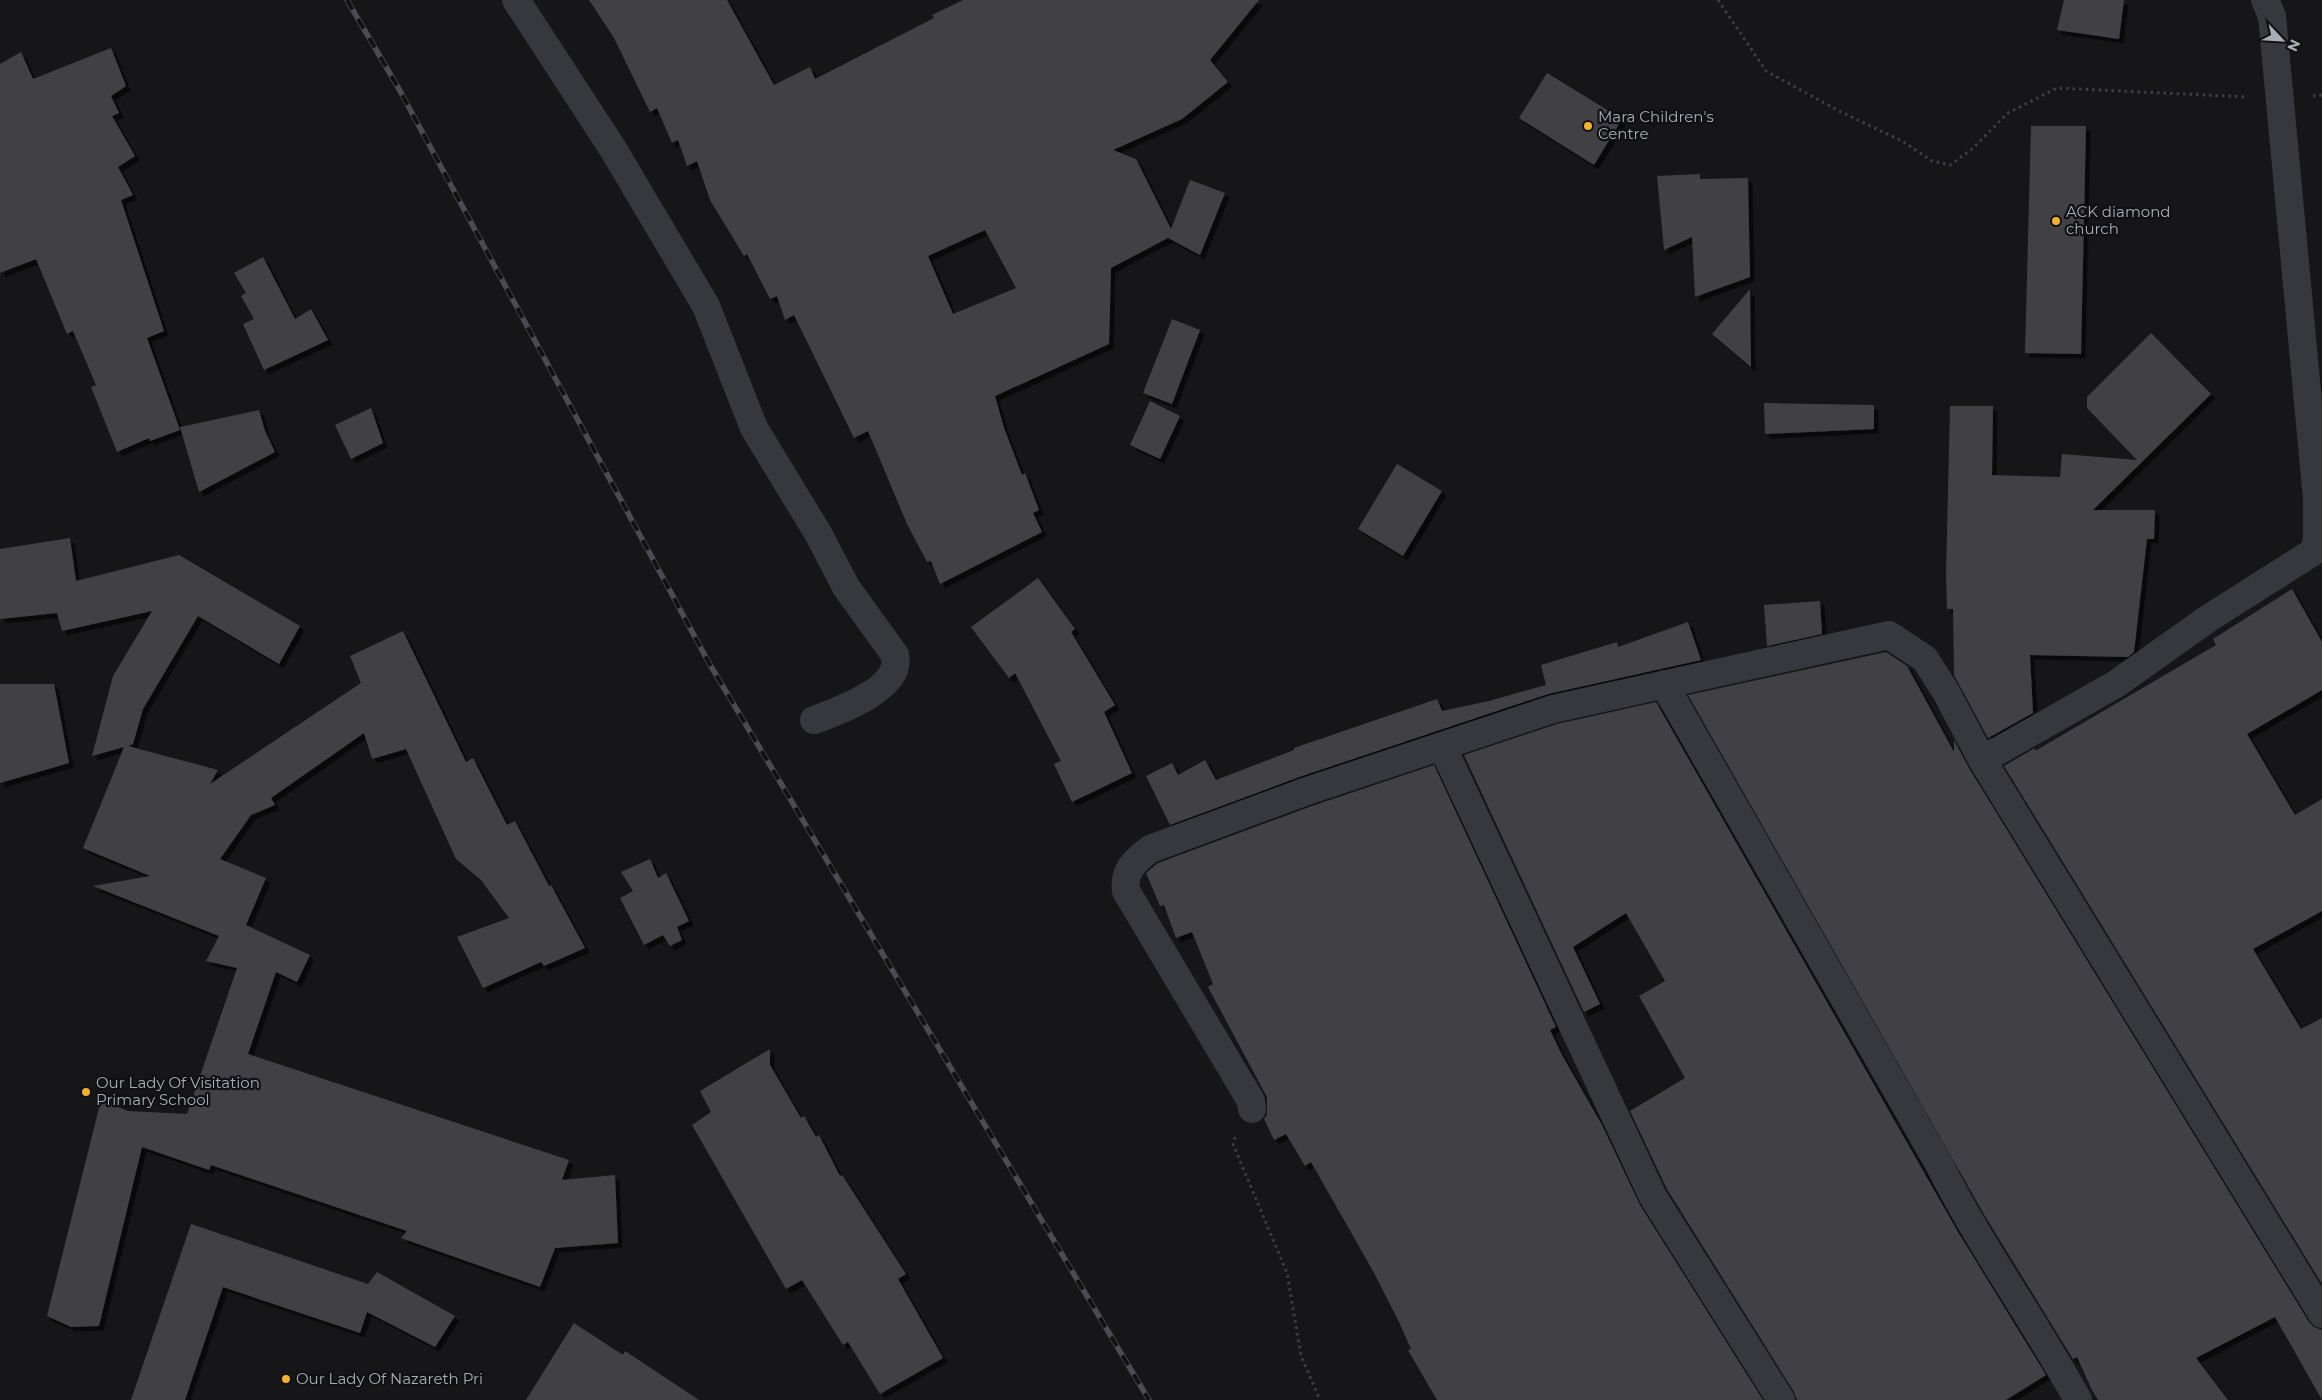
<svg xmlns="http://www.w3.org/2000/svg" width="2322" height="1400" font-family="Montserrat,sans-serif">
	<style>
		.building { fill: #404145; fill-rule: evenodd; filter: url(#shadow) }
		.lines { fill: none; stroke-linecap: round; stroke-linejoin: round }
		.path { stroke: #3d3f44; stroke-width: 3; stroke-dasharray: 2.5 4; stroke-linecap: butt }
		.minor { stroke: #37383d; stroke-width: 28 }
		.rail-casing { stroke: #4a4c52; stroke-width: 5.5 }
		.rail { stroke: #111113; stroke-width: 4; stroke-dasharray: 11; stroke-linecap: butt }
		.poi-dot { fill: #f2b134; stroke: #111113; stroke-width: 2 }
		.labels { text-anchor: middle; stroke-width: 4.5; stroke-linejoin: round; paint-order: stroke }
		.poi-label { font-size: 15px; fill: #a8adb8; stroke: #111113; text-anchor: start }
	</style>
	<defs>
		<filter id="shadow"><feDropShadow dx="4.5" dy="4.5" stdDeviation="0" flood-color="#0009"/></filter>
	</defs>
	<rect width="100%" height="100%" fill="#161618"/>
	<path class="building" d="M589,0H727L774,85L810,67L815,79L934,18L932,15L963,0H1259L1210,60L1228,82L1182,119L1113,150L1136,159L1171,229L1190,180L1225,193L1200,255L1168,238L1111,268L1109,344L995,396L1004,428L1022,475L1025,473L1039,510L1033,513L1042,532L940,584L931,561L927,562L907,524L868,431L854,438L794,315L785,320L777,296L770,299L747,254L744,256L710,200L697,161L687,166L678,140L672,143L657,108L650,112L614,38ZM985,230L1016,288L953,314L928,256Z
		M2064,0H2124L2119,39L2057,30Z
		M111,48L126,86L111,96L119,113L112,116L135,156L118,167L133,195L121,200L164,331L147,338L180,430L150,441L149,438L117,452L91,387L96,385L73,331L67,334L36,259L0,273V64L21,52L33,79Z
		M1547,73L1622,119L1594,165L1519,118Z
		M2031,126H2086L2081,354L2025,353Z
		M1700,174V179L1748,178L1750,277L1695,297L1692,237L1664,250L1657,176Z
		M263,257L295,319L311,309L328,340L264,370L243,324L254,319L241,296L246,293L234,273Z
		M1750,289L1751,367L1712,334Z
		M1172,319L1200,330L1172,404L1143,393Z
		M2151,333L2211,394L2093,510H2155L2154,539H2147L2134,652L2128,657L2030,655L2033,713L1988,738L1954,675L1953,609H1947L1946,576L1950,406H1993L1992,475L2060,477L2062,454L2137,460L2087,408V397Z
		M1150,401L1180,416L1160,459L1130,445Z
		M1764,403L1874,405V429L1765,434Z
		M371,408L383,443L351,459L335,425Z
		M259,410L265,431L275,452L199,492L180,427Z
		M1397,464L1442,491L1403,556L1358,529Z
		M70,538L76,581L179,555L300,626L279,664L198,616L143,709L133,744L128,746L218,770L210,784L361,683L350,656L403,631L466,762L473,758L507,825L515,821L549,886L551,885L585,948L544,966L541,962L483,988L457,937L509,918L481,880L456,859L406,749L372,759L364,733L271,798L275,805L251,815L220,859L266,878L246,925L310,955L297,982L276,972L248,1054L569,1160L562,1180L615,1175L618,1243L555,1248L540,1287L401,1238L407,1231L211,1165L209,1170L142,1147L99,1326L71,1327L47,1316L101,1100L128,1111L187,1114L237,968L206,961L219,936L93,886L150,876L83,848L124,747L92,756L113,676L152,611L62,631L57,613L0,619V549Z
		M1038,578L1075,629L1071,632L1115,705L1104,712L1132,773L1072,802L1054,764L1061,761L1015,673L1009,678L971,627Z
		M2292,589L2322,642V690L2247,734L2295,815L2322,799V911L2253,949L2301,1029L2322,1018V1284L2004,766L2035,748V751L2216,645L2213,639Z
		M1820,601L1822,634L1767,646L1764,605Z
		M1688,622L1701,660L1548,694L1302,776L1170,825L1146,776L1172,763L1178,775L1205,760L1216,780L1294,750V748L1437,699L1442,711L1489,701L1546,685L1541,665L1617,642L1618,647Z
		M1886,652L1907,666L1954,752V740L1969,768L2309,1322L2314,1327L2322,1330V1400L2275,1317L2196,1358L2228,1400H2098L2092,1390L2077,1357L2073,1359L1985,1216L1688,695Z
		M0,684H54L69,763L0,783Z
		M1656,702L1958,1232L2046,1375L2006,1400H1797L1794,1392L1667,1189L1630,1111L1685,1078L1639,996L1665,981L1626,913L1573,947L1600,1004L1584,1012L1464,755L1557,724Z
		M1434,765L1556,1027L1550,1030L1562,1055L1602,1125L1640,1205L1763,1400H1437L1408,1350L1411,1349L1399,1322L1373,1271L1311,1162L1305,1166L1286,1134L1274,1140L1264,1119L1267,1115V1097L1208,987L1213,984L1192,932L1176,938L1164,905L1160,906L1146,873L1158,863L1312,806Z
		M650,859L658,878L666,873L689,921L677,927L682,940L670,946L663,935L644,945L620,898L633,891L621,872Z
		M770,1049V1065L801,1118L804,1116L816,1137L819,1135L840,1176L842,1175L906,1274L898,1279L943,1358L880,1394L848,1342L843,1345L802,1280L786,1289L692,1125L711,1112L700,1091Z
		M191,1224L368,1284L377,1272L455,1316L435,1347L367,1312L360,1333L223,1287L185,1400H131Z
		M574,1323L623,1355L625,1351L699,1400H526Z"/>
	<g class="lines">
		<path class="path" d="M1718,0L1766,71L1839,111L1902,141L1932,161L1950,165L1972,149L2008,113L2057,88L2247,97
			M2313,96L2322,95
			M1235,1137L1233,1144L1287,1273L1301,1356L1320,1400"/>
		<path class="minor" d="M516,0L613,149L706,306L754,428L819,535L846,587L895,655C903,688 839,711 814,720
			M1664,684L1939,1164C1980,1246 2034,1320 2078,1400
			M1442,746L1653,1197L1781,1400
			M1982,760L2322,1314
			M1252,1109L1251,1101L1126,891C1123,870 1135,861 1150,849L1307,791L1553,709L1889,635L1925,659L1946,692L1982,760L2116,684L2209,618L2313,552L2317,541V499L2272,16L2265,0"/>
		<g class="rail-casing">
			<path id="rail" d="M347,0L399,89L709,663L1149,1400"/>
		</g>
		<use href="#rail" class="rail"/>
	</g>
	<g class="poi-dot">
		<circle cx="1588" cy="126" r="5"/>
		<circle cx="2056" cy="221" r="5"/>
		<circle cx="86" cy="1092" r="5"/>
		<circle cx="286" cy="1379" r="5"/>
	</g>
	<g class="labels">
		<g class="poi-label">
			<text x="1598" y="122">Mara Children's<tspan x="1598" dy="17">Centre</tspan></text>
			<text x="2066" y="217">ACK diamond<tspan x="2066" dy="17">church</tspan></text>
			<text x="96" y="1088">Our Lady Of Visitation<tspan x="96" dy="17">Primary School</tspan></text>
			<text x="296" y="1384">Our Lady Of Nazareth Pri</text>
		</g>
	</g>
	<g transform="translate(2282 40) rotate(115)" stroke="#111113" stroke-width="4" paint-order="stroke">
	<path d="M0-4L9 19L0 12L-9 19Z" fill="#a8adb8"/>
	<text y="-8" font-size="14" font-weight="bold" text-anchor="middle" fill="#a8adb8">N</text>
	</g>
</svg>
